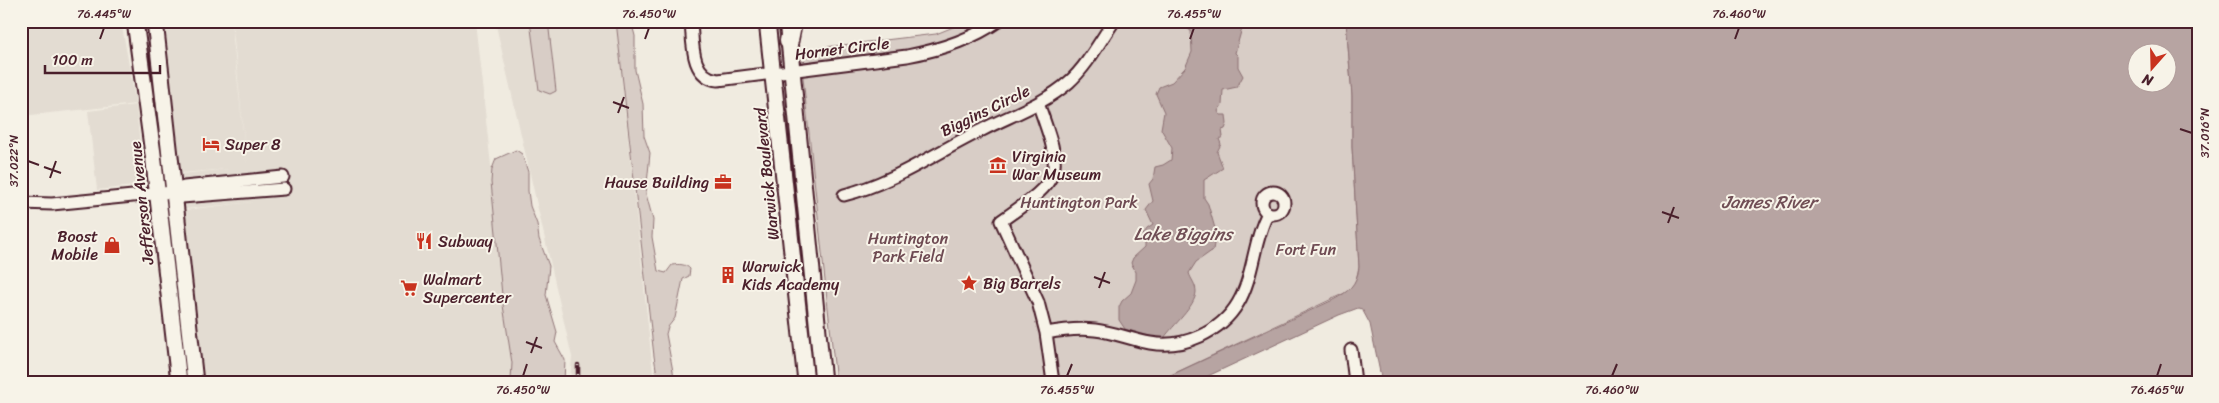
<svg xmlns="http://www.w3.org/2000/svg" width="2219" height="403" font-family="Sriracha,sans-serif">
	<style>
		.built { fill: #e3dcd2 }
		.green { fill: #d8cdc6; stroke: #917678 }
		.water { fill: #b7a4a2; stroke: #8b6f72; fill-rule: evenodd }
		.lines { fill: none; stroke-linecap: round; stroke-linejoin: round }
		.minor-casing { stroke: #4a1f2b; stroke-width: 15 }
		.major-casing { stroke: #4a1f2b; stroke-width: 19 }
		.highway-casing { stroke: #4a1f2b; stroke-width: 21 }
		.minor { stroke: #f7f3e8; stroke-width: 11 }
		.major { stroke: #f7f3e8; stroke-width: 15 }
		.highway { stroke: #f7f3e8; stroke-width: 18 }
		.rail-casing { stroke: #4a1f2b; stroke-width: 4.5 }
		.rail { stroke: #f7f3e8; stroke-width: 2.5; stroke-dasharray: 8; stroke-linecap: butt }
		.ticks { fill: none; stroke: #4a1f2b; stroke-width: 2 }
		.labels { text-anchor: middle; stroke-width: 4; stroke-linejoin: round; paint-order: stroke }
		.street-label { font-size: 16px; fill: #4a1f2b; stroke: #f7f3e8 }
		.poi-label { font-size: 16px; fill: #4a1f2b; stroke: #f7f3e8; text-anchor: start }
		.park-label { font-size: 16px; fill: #6e4a52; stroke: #f7f3e8 }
		.water-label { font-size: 18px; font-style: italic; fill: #704e55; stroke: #f7f3e8 }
		.neatline { fill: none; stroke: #4a1f2b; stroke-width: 2 }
		.ticks-label { font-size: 12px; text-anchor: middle; fill: #4a1f2b }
	</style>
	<rect width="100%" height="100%" fill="#f0ebe0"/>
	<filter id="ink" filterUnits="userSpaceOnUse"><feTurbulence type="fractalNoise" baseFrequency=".02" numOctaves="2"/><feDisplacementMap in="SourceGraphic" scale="10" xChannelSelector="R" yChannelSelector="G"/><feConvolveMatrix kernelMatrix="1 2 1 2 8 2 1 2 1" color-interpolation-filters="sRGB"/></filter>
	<g filter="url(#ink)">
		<path class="built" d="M21,21H121L136,104L21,116Z
			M165,21H231L247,167L232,21H475L515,382H205L185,210L252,202L185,209L181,174L228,169L181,173Z
			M495,21H616L654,382H570L572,357Z
			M136,105L144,185L97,190L88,111Z"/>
		<path class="green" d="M530,21H548L556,91L550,94L539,90Z
			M616,21H631L635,36V70L643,104L644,136L650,153L646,194L653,220L652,237L658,271L666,273L672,265C679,264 686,264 690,269L689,276L683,279L675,318L668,327L666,334L675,382H658L654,356Z
			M968,21H1346L1352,96V147L1359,267L1356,280L1351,290L1156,382H836L800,50L936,34Z
			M516,150L522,154L528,172V191L530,206L537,224L539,239L549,266L546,295L557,332L555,342L565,360L564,382L511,381L512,363L503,305L491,182L492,169L496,159Z"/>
		<path class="water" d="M1176,21H1241L1242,28L1235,53L1238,56V67L1243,76L1237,87L1223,90L1222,105L1218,111L1220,115H1226L1227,124L1225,129L1222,130L1223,137L1219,139L1221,144L1217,152L1223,168L1204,180V198L1208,204L1216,232L1213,250L1196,262L1189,273C1191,280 1196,284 1196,292C1195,307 1173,325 1164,338L1160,339L1125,329L1119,320V307L1122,301L1131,293L1136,280V272L1131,263L1133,258L1145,247V241L1142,236L1147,229L1153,225L1146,210L1153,201L1149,184L1153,179L1155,167L1163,165L1171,160L1172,148L1161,129L1164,112L1156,94L1159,87L1172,82L1185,68L1192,52L1191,31Z
			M1346,21H2198V382H1382L1370,324L1362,309L1358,308L1339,315L1195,382H1156L1333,300C1348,292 1357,285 1359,267L1352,147V96ZM2136,52H2166V82H2136Z"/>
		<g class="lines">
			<g class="minor-casing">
				<path id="minor" d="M691,21C693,42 690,77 718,80L907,56C939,50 971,40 998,21
					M1038,103C1064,175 1064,177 1001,221L1038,302L1046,333L1053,382
					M1262 203a11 11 0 1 1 22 0a11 11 0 1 1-22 0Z
					M173,192L182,197L284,189
					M844,195C893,183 937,152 982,130C1011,115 1044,104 1069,82C1087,66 1100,41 1114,21
					M21,203L52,204L173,192L184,187L283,177
					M1046,333C1062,330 1078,328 1095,330C1114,332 1132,340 1150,343C1183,349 1221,332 1238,303C1254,276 1253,241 1268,213
					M1351,350L1355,382"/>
			</g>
			<g class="major-casing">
				<path id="major" d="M135,21L153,154L179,382
					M155,21L195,382
					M767,21L806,382
					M788,30L823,382"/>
			</g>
			<g class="highway-casing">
				<path id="highway" d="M767,21L768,24
					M789,41L793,21"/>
			</g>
			<use href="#minor" class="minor"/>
			<use href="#major" class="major"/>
			<use href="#highway" class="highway"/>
			<g class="rail-casing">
				<path id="rail" d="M578,382V365"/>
			</g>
			<use href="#rail" class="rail"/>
		</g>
	</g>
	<path class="ticks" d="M100,39L104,28M645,39L649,28M1190,39L1194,28M1735,39L1739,28M613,102L629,108M618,113L624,97M2180,129L2192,133M28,161L39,165M44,167L61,173M50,178L56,161M1662,212L1679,218M1668,223L1674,207M1094,277L1110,283M1099,288L1105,272M526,342L542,348M531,353L537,337M523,376L527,364M1067,376L1072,364M1612,376L1617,364M2157,376L2161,364"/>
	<defs>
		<g id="hotel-bare" transform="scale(1.35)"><path d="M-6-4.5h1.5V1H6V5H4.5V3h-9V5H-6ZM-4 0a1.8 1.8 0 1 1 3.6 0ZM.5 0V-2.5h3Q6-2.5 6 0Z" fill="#c8321e" stroke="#f7f3e8" stroke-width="2.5" paint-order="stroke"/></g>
		<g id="museum-bare" transform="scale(1.35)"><path d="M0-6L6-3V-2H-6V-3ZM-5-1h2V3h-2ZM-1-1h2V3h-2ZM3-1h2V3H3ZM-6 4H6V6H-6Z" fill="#c8321e" stroke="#f7f3e8" stroke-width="2.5" paint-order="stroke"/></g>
		<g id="office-bare" transform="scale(1.35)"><path d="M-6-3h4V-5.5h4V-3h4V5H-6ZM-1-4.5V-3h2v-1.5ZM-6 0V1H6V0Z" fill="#c8321e" stroke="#f7f3e8" stroke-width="2.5" paint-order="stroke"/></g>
		<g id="restaurant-bare" transform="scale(1.35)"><path d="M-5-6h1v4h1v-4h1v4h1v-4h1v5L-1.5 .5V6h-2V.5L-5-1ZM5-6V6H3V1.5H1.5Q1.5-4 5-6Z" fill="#c8321e" stroke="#f7f3e8" stroke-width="2.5" paint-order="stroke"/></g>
		<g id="shop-bare" transform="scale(1.35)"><path d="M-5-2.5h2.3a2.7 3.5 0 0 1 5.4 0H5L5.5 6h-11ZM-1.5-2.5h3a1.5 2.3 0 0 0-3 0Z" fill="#c8321e" stroke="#f7f3e8" stroke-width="2.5" paint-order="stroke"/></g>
		<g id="building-bare" transform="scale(1.35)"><path d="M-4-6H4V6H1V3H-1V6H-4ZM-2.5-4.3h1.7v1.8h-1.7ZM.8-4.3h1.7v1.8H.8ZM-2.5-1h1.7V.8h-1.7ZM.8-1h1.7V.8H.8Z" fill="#c8321e" stroke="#f7f3e8" stroke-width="2.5" paint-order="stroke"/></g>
		<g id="sight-bare" transform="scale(1.35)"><path d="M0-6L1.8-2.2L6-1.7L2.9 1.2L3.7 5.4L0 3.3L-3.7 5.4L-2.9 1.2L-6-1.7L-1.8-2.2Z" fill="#c8321e" stroke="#f7f3e8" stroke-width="2.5" paint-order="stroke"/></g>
		<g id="supermarket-bare" transform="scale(1.35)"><path d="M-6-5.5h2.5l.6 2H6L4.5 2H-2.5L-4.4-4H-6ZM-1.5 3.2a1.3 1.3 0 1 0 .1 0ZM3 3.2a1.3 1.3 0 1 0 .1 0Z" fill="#c8321e" stroke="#f7f3e8" stroke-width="2.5" paint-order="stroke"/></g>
	</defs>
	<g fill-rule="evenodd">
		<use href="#hotel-bare" x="211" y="144"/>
		<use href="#museum-bare" x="998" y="165"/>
		<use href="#office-bare" x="723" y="182"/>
		<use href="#restaurant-bare" x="424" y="241"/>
		<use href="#shop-bare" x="112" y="245"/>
		<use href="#building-bare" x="728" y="275"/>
		<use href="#sight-bare" x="969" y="283"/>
		<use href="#supermarket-bare" x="409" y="288"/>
	</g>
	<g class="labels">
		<g class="street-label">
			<text transform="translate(842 48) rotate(-7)" y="6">Hornet Circle</text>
			<text transform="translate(985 110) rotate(-26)" y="6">Biggins Circle</text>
			<text transform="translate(766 174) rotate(-96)" y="6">Warwick Boulevard</text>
			<text transform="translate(141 203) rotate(-96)" y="6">Jefferson Avenue</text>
		</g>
		<g class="poi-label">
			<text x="225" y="150">Super 8</text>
			<text x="1012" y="162">Virginia<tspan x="1012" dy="18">War Museum</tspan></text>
			<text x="709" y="188" text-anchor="end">Hause Building</text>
			<text x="98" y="242" text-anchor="end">Boost<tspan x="98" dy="18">Mobile</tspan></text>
			<text x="438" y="247">Subway</text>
			<text x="742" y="272">Warwick<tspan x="742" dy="18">Kids Academy</tspan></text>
			<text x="423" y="285">Walmart<tspan x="423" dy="18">Supercenter</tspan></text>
			<text x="983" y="289">Big Barrels</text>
		</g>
		<g class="park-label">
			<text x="1079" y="208">Huntington Park</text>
			<text x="908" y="244">Huntington<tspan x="908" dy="18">Park Field</tspan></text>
			<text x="1306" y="255">Fort Fun</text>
		</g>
		<g class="water-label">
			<text x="1769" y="208">James River</text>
			<text x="1183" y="240">Lake Biggins</text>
		</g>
	</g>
	<rect width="2219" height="403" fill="none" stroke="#f7f3e8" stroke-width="55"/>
	<g transform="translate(2152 68) rotate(200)"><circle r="24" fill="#f7f3e8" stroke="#b29e9c"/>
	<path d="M0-4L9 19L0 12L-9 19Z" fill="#c8321e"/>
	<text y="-8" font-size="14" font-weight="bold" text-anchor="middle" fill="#4a1f2b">N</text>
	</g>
	<path d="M45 65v8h115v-8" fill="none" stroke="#4a1f2b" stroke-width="2.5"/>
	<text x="52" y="65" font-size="15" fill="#4a1f2b" stroke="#f7f3e8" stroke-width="4" paint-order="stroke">100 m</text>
	<rect x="28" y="28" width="2164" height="348" class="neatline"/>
	<g class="ticks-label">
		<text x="104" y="18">76.445°W</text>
		<text x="649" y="18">76.450°W</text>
		<text x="1194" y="18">76.455°W</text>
		<text x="1739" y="18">76.460°W</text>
		<text transform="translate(2205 133) rotate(-90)" y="4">37.016°N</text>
		<text transform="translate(14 161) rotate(-90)" y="4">37.022°N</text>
		<text x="523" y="394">76.450°W</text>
		<text x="1067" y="394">76.455°W</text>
		<text x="1612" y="394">76.460°W</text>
		<text x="2157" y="394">76.465°W</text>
	</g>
</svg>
